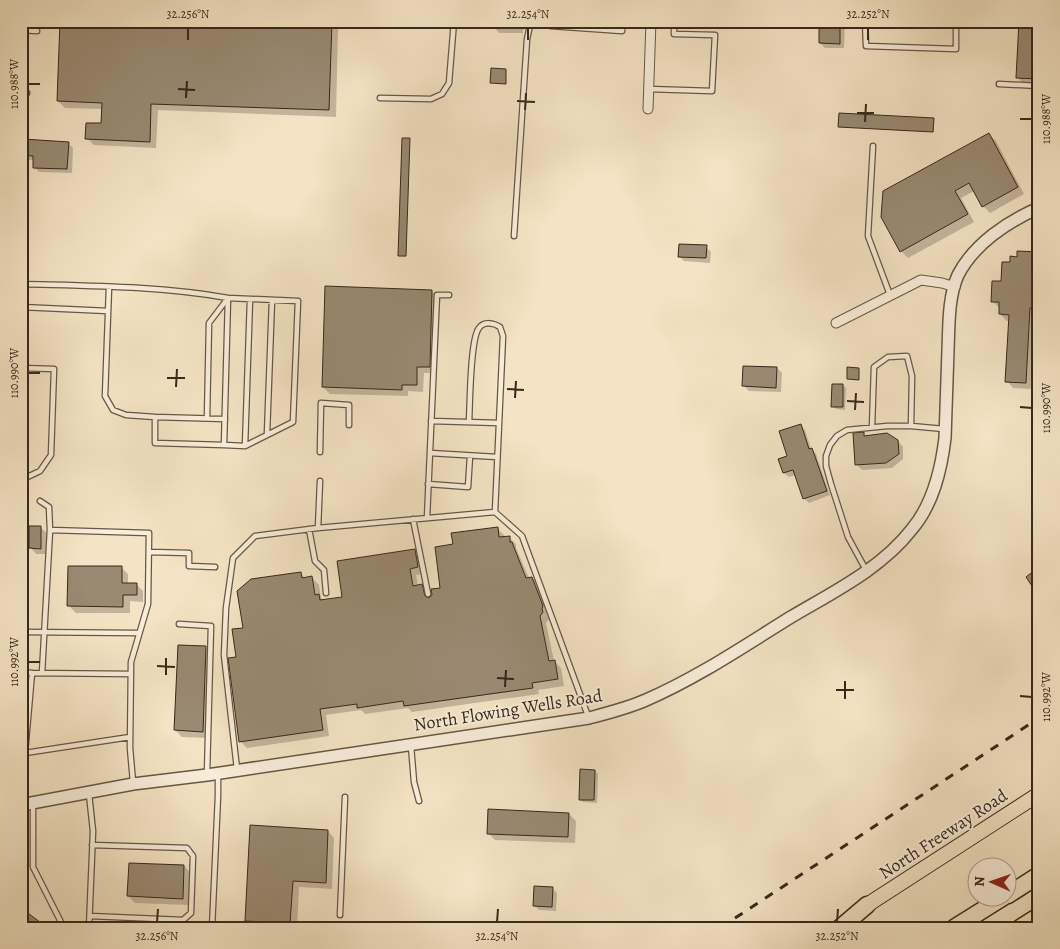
<svg xmlns="http://www.w3.org/2000/svg" width="1060" height="949" font-family="Alegreya,serif">
	<style>
		.shadow { fill: #0003 }
		.building { fill: #998a72; stroke: #36291a }
		.lines { fill: none; stroke-linecap: round; stroke-linejoin: round }
		.service-casing { stroke: #665844; stroke-width: 7 }
		.minor-casing { stroke: #665844; stroke-width: 11 }
		.tertiary-casing { stroke: #665844; stroke-width: 14 }
		.primary-casing { stroke: #36291a; stroke-width: 16 }
		.motorway-casing { stroke: #36291a; stroke-width: 19 }
		.service { stroke: #f8edd9; stroke-width: 4.5 }
		.minor { stroke: #f8edd9; stroke-width: 9 }
		.tertiary { stroke: #f8edd9; stroke-width: 11 }
		.primary { stroke: #f4e3c4; stroke-width: 14 }
		.motorway { stroke: #f4e3c4; stroke-width: 16 }
		.rail { stroke: #36291a; stroke-width: 3; stroke-dasharray: 9 9; stroke-linecap: butt }
		.ticks { fill: none; stroke: #36291a; stroke-width: 2 }
		.labels { text-anchor: middle; stroke-width: 4; stroke-linejoin: round; paint-order: stroke }
		.street-label { font-size: 18px; fill: #36291a; stroke: #f8edd9 }
		.neatline { fill: none; stroke: #36291a; stroke-width: 2 }
		.ticks-label { font-size: 12px; text-anchor: middle; fill: #36291a }
	</style>
	<rect width="100%" height="100%" fill="#f4e3c4"/>
	<filter id="stains"><feTurbulence type="fractalNoise" baseFrequency=".004" numOctaves="4"/><feColorMatrix values="0 0 0 0 .2 0 0 0 0 .09 0 0 0 0 .02 0 0 0 .5 -.17"/></filter>
	<radialGradient id="worn" r=".72"><stop offset=".6" stop-color="#630" stop-opacity="0"/><stop offset="1" stop-color="#630" stop-opacity=".3"/></radialGradient>
	<path class="shadow" d="M331,21L338,28L336,117L158,110L156,148L94,145L87,138L102,124L103,109L65,108L58,101Z
		M494,21H524L523,33H499L494,27Z
		M821,21H845L844,48H825L820,43Z
		M893,21H913V27L898,26Z
		M1039,21V85L1024,84L1018,78Z
		M933,119L934,132L839,127Z
		M989,134L996,141L1024,194L990,213L983,206L974,191L961,198L974,222L908,258L901,251Z
		M409,139L406,257L400,256L399,255Z
		M68,143L73,148L72,173L39,172L34,167V160H28L23,155Z
		M706,247L711,252L710,263L684,261L679,256Z
		M1039,254V314H1037L1033,389L1013,388L1007,381L1010,321H1007L1000,314V308L992,301L1011,263L1018,258Z
		M432,291L438,298L436,373H424L423,392L408,391V396L330,394L323,387Z
		M777,368L782,373L781,392L749,391L744,386Z
		M843,385L846,388L845,410L836,409L833,406Z
		M801,426L805,430L811,449L816,454L830,495L809,503L804,498L796,475L789,477L784,473L780,460L789,457Z
		M863,434L866,437L898,441L903,447V459L892,468L862,470L857,465Z
		M21,527H40L47,533L46,554H36L30,547L21,546Z
		M497,528L504,535L505,538L509,537L516,544V548L529,578H532L539,585L550,614L548,616L549,619L546,623L554,661L561,668L564,686L538,690L539,694L412,712L408,708L365,714L361,710L326,715L329,736L247,748L240,741L238,658L244,629L300,573L306,579L312,578L319,585L321,598L323,601L343,598L414,550L421,557L425,574L416,575L418,586H421L428,592L430,599L441,589L454,545Z
		M121,567L128,574V584H136L143,591V602L130,601V613H76L69,606Z
		M1039,571V592L1035,588Z
		M206,648L213,655L209,738L182,737L175,730Z
		M595,771L598,774L597,803L583,802L580,799Z
		M569,814L576,821L575,843L495,840L488,833Z
		M328,831L334,838L332,889L299,887L297,928L253,927L246,920Z
		M184,866L191,873L189,905L135,903L128,896Z
		M552,888L557,893L556,911L539,910L534,905Z"/>
	<path class="building" d="M60,21H332L329,110L151,104L150,142L85,139L86,123H101L102,103L57,101Z
		M819,21H840V44L819,43Z
		M1019,21H1039V79L1016,78Z
		M491,68L506,69V84L490,83Z
		M839,113L934,118L933,132L838,127Z
		M989,133L1018,187L982,207L969,183L955,191L968,214L900,252L881,217L883,191Z
		M402,138H410L406,256H398Z
		M23,139L69,142L67,169L33,168V156L22,155Z
		M679,244L707,245L706,258L678,257Z
		M1017,251L1039,252V308H1030L1026,383L1005,382L1009,315L999,314V302H991L992,281H1001L1002,262H1010V256L1017,257Z
		M325,286L432,290L430,367H417V385H402V390L322,387Z
		M743,366L777,367L776,388L742,386Z
		M847,367L859,368V380L847,379Z
		M832,384H843V407H831Z
		M801,424L809,449L812,448L827,491L803,499L793,470L783,473L778,459L787,456L779,431Z
		M864,432V436L887,433L898,440L899,454L886,463L855,465L853,433Z
		M29,526H41V549L29,548Z
		M498,527L499,537L510,536V542H512L526,578L532,577L543,606L542,609L543,612L540,616L549,661L555,660L558,679L532,683L533,688L404,706L403,701L357,708V704L320,709L323,730L239,742L228,658L236,657L232,629L243,628L237,591L251,579L301,572L302,578L312,576L315,595L319,594L320,600L342,597L337,561L415,549L418,567L410,569L413,586L422,584L425,596L429,598L432,595L431,589L440,588L435,547L453,544L451,533Z
		M68,566H122V583H137V595H123V607L67,606Z
		M1039,567V585L1034,589L1026,577Z
		M178,645L206,646L203,732L174,730Z
		M580,769L595,770L594,800H579Z
		M488,809L569,813L568,837L487,834Z
		M250,825L328,830L326,883L293,881L290,923L245,921Z
		M129,863L184,865L183,899L127,896Z
		M534,886L553,887L552,907L533,906Z
		M21,908L48,928H21Z"/>
	<g class="lines">
		<g class="service-casing">
			<path id="service" d="M551,21V26L622,31L623,21
				M865,21L866,46L956,49V21
				M21,30L37,31
				M999,84L1039,86
				M648,89L712,91L715,35L674,34V23H651
				M21,93H27
				M380,98L431,99L442,94L449,83L454,21
				M1039,125L1037,124L1035,164L1039,174
				M873,146L868,236L890,295
				M514,236L527,39L531,21
				M21,284C90,286 160,286 228,298L224,445L155,443V417L126,415L113,410L105,396L109,287
				M21,307L108,311
				M21,368L54,369L51,455L40,471L21,480
				M155,417L225,419
				M207,418L209,323L228,298L298,301L293,422L245,446L224,445
				M431,421L499,423
				M469,422C470,405 470,339 479,328C484,321 494,323 500,327L503,336L495,512
				M872,427L874,367L888,357L907,356L912,376L911,426
				M267,434L272,300
				M245,446L250,300
				M320,452L321,403L349,405V425
				M430,453L497,457
				M428,484L468,487L470,456
				M40,501L49,507L50,530L149,533L148,604L131,662L130,748L133,782
				M427,518L437,295H449
				M413,519L428,594
				M318,528L320,481
				M309,529L315,561L324,570L326,593
				M149,552L189,553V566L215,567
				M866,570L848,537L831,484L826,466V456L830,445L837,436L847,430L887,426H911L944,429
				M179,624L211,626L207,774
				M21,632L139,633
				M21,672L32,673L25,753L130,737
				M32,673L131,674
				M42,673L50,530
				M411,746L414,782L419,801
				M237,769L224,655L226,608L233,558L255,536L318,528L495,512L522,536L588,716
				M89,794L93,831L89,928
				M33,804V867L64,928
				M340,915L345,797
				M90,916L183,920L191,913L193,856L187,848L92,845
				M212,928L218,796V774"/>
		</g>
		<g class="minor-casing">
			<path id="minor" d="M648,109L651,21
				M836,323L921,280L942,283L955,287"/>
		</g>
		<g class="tertiary-casing">
			<path id="tertiary" d="M21,805L133,784L207,775L589,718C608,713 628,708 646,700C697,678 744,646 791,617C833,592 881,569 912,529C933,504 941,471 945,438C946,409 947,380 948,350C949,327 948,297 958,275C974,244 1008,221 1039,208"/>
		</g>
		<g class="primary-casing">
			<path id="primary" d="M867,905L1039,794"/>
		</g>
		<g class="motorway-casing">
			<path id="motorway" d="M1008,895L1039,875
				M840,928L867,905
				M954,928L1005,896
				M1020,928L1039,916"/>
		</g>
		<use href="#service" class="service"/>
		<use href="#minor" class="minor"/>
		<use href="#tertiary" class="tertiary"/>
		<use href="#primary" class="primary"/>
		<use href="#motorway" class="motorway"/>
		<path class="rail" d="M720,928L1039,718"/>
	</g>
	<path class="ticks" d="M188,40V28M528,40V28M868,40V28M28,84H40M178,89L195,90M186,98L187,81M517,101L535,102M525,110L526,93M857,113H874M1020,119H1032M865,122L866,104M28,373H40M167,378H185M176,387L177,369M507,389L524,390M515,398L516,381M847,401L864,402M1020,407L1032,408M855,410L856,393M28,662H40M157,666L175,667M166,675V658M497,678L514,679M505,687L506,670M836,690H854M1020,696L1032,697M845,699V681M157,922L158,909M497,922L498,909M837,922L838,909"/>
	<g class="labels">
		<g class="street-label">
			<text transform="translate(508 710) rotate(-9)" y="6">North Flowing Wells Road</text>
			<text transform="translate(943 834) rotate(-33)" y="6">North Freeway Road</text>
		</g>
	</g>
	<rect width="1060" height="949" fill="none" stroke="#f4e3c4" stroke-width="55"/>
	<g transform="translate(992 882) rotate(272)"><circle r="24" fill="#f8edd9" stroke="#aa9f8d"/>
	<path d="M0-4L9 19L0 12L-9 19Z" fill="#8f2418"/>
	<text y="-8" font-size="14" font-weight="bold" text-anchor="middle" fill="#36291a">N</text>
	</g>
	<rect x="28" y="28" width="1004" height="894" class="neatline"/>
	<g class="ticks-label">
		<text x="188" y="18">32.256°N</text>
		<text x="528" y="18">32.254°N</text>
		<text x="868" y="18">32.252°N</text>
		<text transform="translate(14 84) rotate(-90)" y="4">110.988°W</text>
		<text transform="translate(1046 119) rotate(-90)" y="4">110.988°W</text>
		<text transform="translate(14 373) rotate(-90)" y="4">110.990°W</text>
		<text transform="translate(1046 408) rotate(-90)" y="4">110.990°W</text>
		<text transform="translate(14 662) rotate(-90)" y="4">110.992°W</text>
		<text transform="translate(1046 697) rotate(-90)" y="4">110.992°W</text>
		<text x="157" y="940">32.256°N</text>
		<text x="497" y="940">32.254°N</text>
		<text x="837" y="940">32.252°N</text>
	</g>
	<rect width="100%" height="100%" filter="url(#stains)"/>
	<rect width="100%" height="100%" fill="url(#worn)"/>
</svg>
